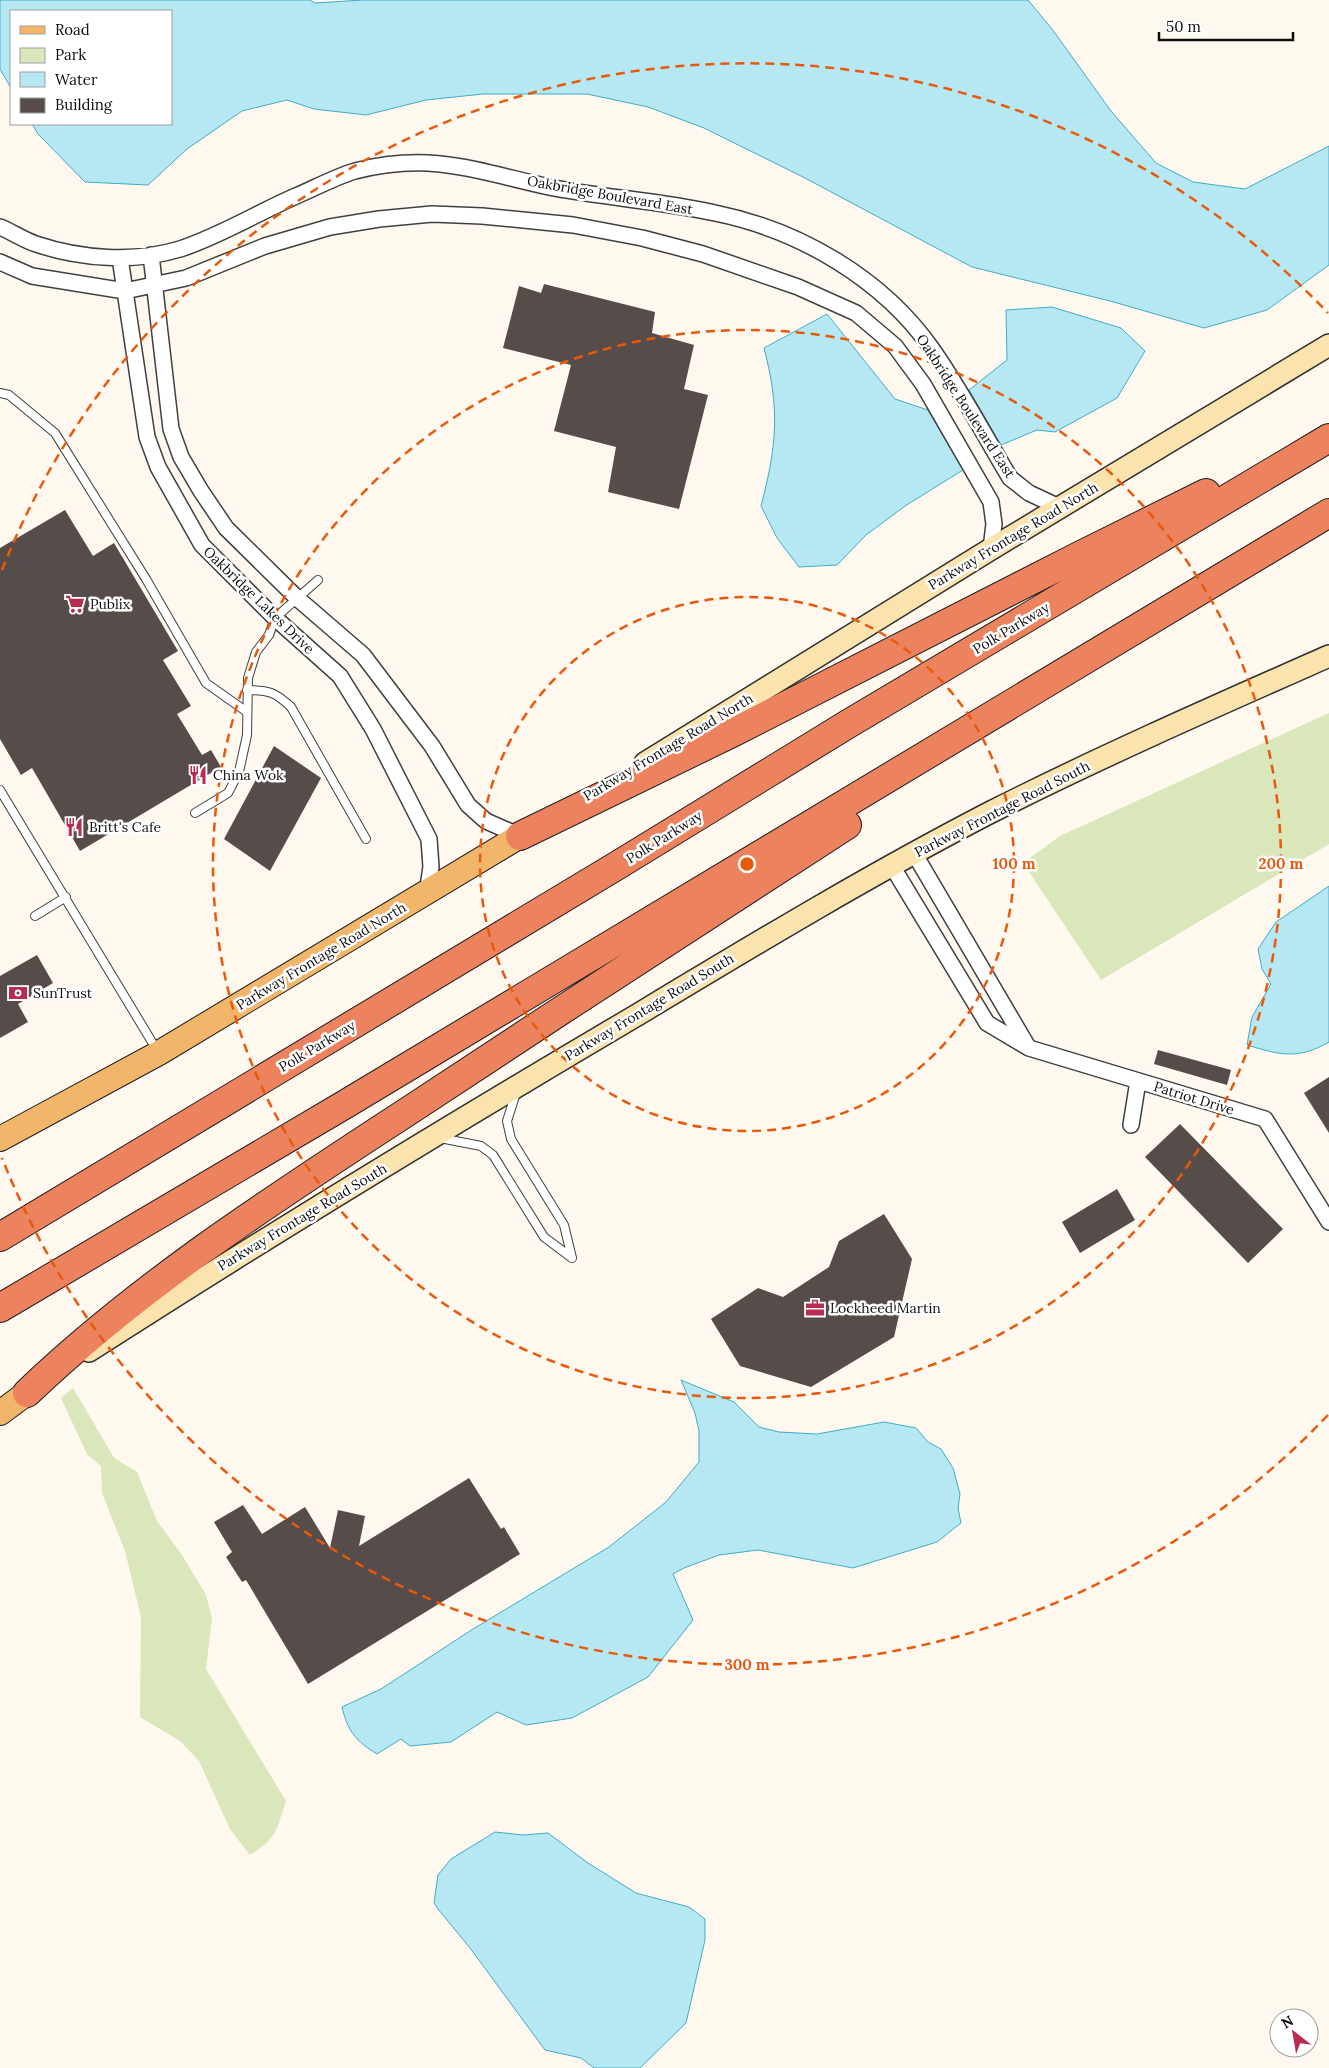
<svg xmlns="http://www.w3.org/2000/svg" width="1329" height="2068" font-family="Lora,serif">
	<style>
		.green { fill: #dae7ba }
		.water { fill: #b6e8f3; stroke: #40acc7 }
		.building { fill: #564c4a }
		.lines { fill: none; stroke-linecap: round; stroke-linejoin: round }
		.lane-casing { stroke: #404040; stroke-width: 10 }
		.street-casing { stroke: #404040; stroke-width: 18 }
		.secondary-casing { stroke: #2f2f2f; stroke-width: 24 }
		.primary-casing { stroke: #1e1e1e; stroke-width: 26 }
		.highway-casing { stroke: #1e1e1e; stroke-width: 30 }
		.lane { stroke: #fff; stroke-width: 8 }
		.street { stroke: #fff; stroke-width: 15 }
		.secondary { stroke: #fbe3ad; stroke-width: 21 }
		.primary { stroke: #f2b66b; stroke-width: 24 }
		.highway { stroke: #ed825e; stroke-width: 28 }
		.ring { fill: none; stroke: #e8590c; stroke-width: 2.5; stroke-dasharray: 9 6 }
		.labels { text-anchor: middle; stroke-width: 5; stroke-linejoin: round; paint-order: stroke }
		.street-label { font-size: 14px; fill: #0d0d0d; stroke: #fff }
		.poi-label { font-size: 14px; fill: #0d0d0d; stroke: #fff; text-anchor: start }
		.centre { fill: #e8590c; stroke: #fff; stroke-width: 2.5 }
		.ring-label { font-size: 15px; text-anchor: middle; font-weight: bold; fill: #e8590c; stroke: #fff; stroke-width: 5; stroke-linejoin: round; paint-order: stroke }
	</style>
	<rect width="100%" height="100%" fill="#fef8ef"/>
	<path class="green" d="M1329,713V844L1101,980L1023,863L1060,836Z
		M73,1388L114,1458L137,1472L157,1521L182,1555L206,1595L212,1618L206,1669L286,1801C276,1830 278,1838 250,1855L230,1829L199,1761L180,1741L140,1717L141,1617L125,1551L102,1493L101,1466L87,1454L61,1398Z"/>
	<path class="water" d="M0,0H310L315,3L363,0H1028L1052,29L1111,111L1156,163L1193,182L1245,189L1329,146V265L1267,310L1204,328L1110,301L972,267L803,177L704,128L648,107L587,94H483L426,100L366,115L314,109L287,100L242,111L187,149L148,185L85,182L38,134L32,124H171V11H11V88L0,69Z
		M1052,307L1121,328L1145,351L1117,398L1055,432L1037,430L1001,445L969,390L1007,360L1006,310Z
		M827,314L895,399L928,410L963,470L905,506L866,535L837,565L799,567L777,538L761,506C777,445 780,409 764,348Z
		M1329,886V1042C1298,1060 1280,1055 1247,1045L1252,1017L1271,984L1262,969L1258,949L1276,922Z
		M681,1380L734,1402L759,1427L779,1432L817,1434L884,1422L916,1428L928,1442L941,1449L953,1468L960,1494L958,1508L961,1523L937,1542L853,1568L758,1550L719,1555L684,1568L673,1574L693,1620L648,1677L572,1718L526,1725L497,1712L451,1742L410,1746L401,1739L377,1754C356,1741 348,1732 342,1707L381,1689L473,1629L609,1547L666,1502L699,1462V1431L695,1413Z
		M495,1832L523,1835L548,1833L588,1863L636,1893L689,1907L705,1919V1940L686,2023L640,2068H594L581,2058L545,2050L470,1948L438,1909L434,1903L438,1875L451,1859Z"/>
	<path class="building" d="M544,284L655,312L652,333L694,345L684,389L708,395L679,509L608,492L616,447L554,431L571,365L503,348L519,286L541,293Z
		M65,510L93,556L114,543L178,651L163,660L191,706L177,714L202,755L211,750L221,767L80,851L32,768L21,775L0,739V548Z
		M274,746L321,778L270,871L224,839Z
		M37,955L53,983L18,1004L28,1022L0,1038V976Z
		M1158,1050L1231,1070L1227,1085L1154,1064Z
		M1329,1077V1133L1304,1093Z
		M1180,1124L1283,1229L1248,1263L1145,1157Z
		M1117,1189L1135,1220L1080,1253L1062,1222Z
		M884,1214L912,1259L894,1337L811,1387L740,1366L711,1319L758,1288L783,1297L829,1267L839,1241Z
		M469,1478L501,1529L504,1527L520,1554L308,1684L246,1580L242,1582L226,1557L232,1552L214,1522L243,1505L262,1534L305,1507L330,1548L338,1510L365,1516L359,1546Z"/>
	<g class="lines">
		<g class="lane-casing">
			<path id="lane" d="M0,393L9,395L55,433L146,579L206,683L247,712
				M247,690C269,690 275,692 291,707L366,839
				M0,790L158,1052
				M195,813L228,793L239,772L247,735L248,678L256,652L269,635L275,618L318,580
				M35,916L66,897
				M516,1093L507,1121L511,1139L564,1225L572,1258
				M440,1138L481,1146L493,1155L544,1237L572,1258"/>
		</g>
		<g class="street-casing">
			<path id="street" d="M0,227C12,232 24,240 36,244C81,259 134,263 180,249C220,236 257,213 296,196C315,188 335,177 355,171C434,151 479,172 554,188C607,198 662,201 715,213C799,230 882,278 932,349C961,390 984,435 1010,478L1029,493L1059,507
				M151,255L171,429L181,457L201,491L226,528L297,598L363,655L432,746L468,805L486,821L520,836
				M120,258L147,437L158,467L202,545L275,618L340,676L373,729L429,839L431,867L427,893
				M0,262L32,276L125,291L186,278L265,246L330,227L379,219L432,214L482,216L573,225L642,238L703,254L798,287L856,313L895,346L923,384L991,502L994,524L991,549
				M914,853L1028,1047
				M892,866L987,1023L1029,1048L1265,1119L1329,1222
				M1131,1125L1138,1081"/>
		</g>
		<g class="secondary-casing">
			<path id="secondary" d="M645,763L991,549L1329,345
				M89,1351C268,1236 449,1126 632,1018C750,947 869,875 991,812C1102,756 1216,706 1329,656"/>
		</g>
		<g class="primary-casing">
			<path id="primary" d="M0,1139L159,1053L520,836
				M0,1413L27,1393"/>
		</g>
		<g class="highway-casing">
			<path id="highway" d="M520,836L734,732L1079,556L1206,493
				M0,1237L618,865L848,724L1329,438
				M0,1308L344,1105L1329,513
				M27,1393C142,1283 277,1197 410,1110C555,1014 701,919 847,825"/>
		</g>
		<use href="#lane" class="lane"/>
		<use href="#street" class="street"/>
		<use href="#secondary" class="secondary"/>
		<use href="#primary" class="primary"/>
		<use href="#highway" class="highway"/>
	</g>
	<g class="ring">
		<circle cx="747" cy="864" r="267"/>
		<circle cx="747" cy="864" r="534"/>
		<path d="M1328 1415A801 801 0 0 1 2 1158M2 570A801 801 0 0 1 1328 313"/>
	</g>
	<defs>
		<g id="supermarket-bare" transform="scale(1.5)"><path d="M-6-5.5h2.5l.6 2H6L4.5 2H-2.5L-4.4-4H-6ZM-1.5 3.2a1.3 1.3 0 1 0 .1 0ZM3 3.2a1.3 1.3 0 1 0 .1 0Z" fill="#b72c4f" stroke="#fff" stroke-width="2.5" paint-order="stroke"/></g>
		<g id="restaurant-bare" transform="scale(1.5)"><path d="M-5-6h1v4h1v-4h1v4h1v-4h1v5L-1.5 .5V6h-2V.5L-5-1ZM5-6V6H3V1.5H1.5Q1.5-4 5-6Z" fill="#b72c4f" stroke="#fff" stroke-width="2.5" paint-order="stroke"/></g>
		<g id="bank-bare" transform="scale(1.5)"><path d="M-6-4H6V4H-6ZM0-2.3a2.3 2.3 0 1 0 0 4.6a2.3 2.3 0 1 0 0-4.6Z" fill="#b72c4f" stroke="#fff" stroke-width="2.5" paint-order="stroke"/></g>
		<g id="office-bare" transform="scale(1.5)"><path d="M-6-3h4V-5.5h4V-3h4V5H-6ZM-1-4.5V-3h2v-1.5ZM-6 0V1H6V0Z" fill="#b72c4f" stroke="#fff" stroke-width="2.5" paint-order="stroke"/></g>
	</defs>
	<g fill-rule="evenodd">
		<use href="#supermarket-bare" x="75" y="604"/>
		<use href="#restaurant-bare" x="198" y="775"/>
		<use href="#restaurant-bare" x="74" y="827"/>
		<use href="#bank-bare" x="18" y="993"/>
		<use href="#office-bare" x="815" y="1308"/>
	</g>
	<g class="labels">
		<g class="street-label">
			<text transform="translate(610 195) rotate(10)" y="5">Oakbridge Boulevard East</text>
			<text transform="translate(966 406) rotate(57)" y="5">Oakbridge Boulevard East</text>
			<text transform="translate(1013 536) rotate(-31)" y="5">Parkway Frontage Road North</text>
			<text transform="translate(259 600) rotate(44)" y="5">Oakbridge Lakes Drive</text>
			<text transform="translate(1011 628) rotate(-31)" y="5">Polk Parkway</text>
			<text transform="translate(668 747) rotate(-31)" y="5">Parkway Frontage Road North</text>
			<text transform="translate(1002 809) rotate(-27)" y="5">Parkway Frontage Road South</text>
			<text transform="translate(664 837) rotate(-32)" y="5">Polk Parkway</text>
			<text transform="translate(321 956) rotate(-31)" y="5">Parkway Frontage Road North</text>
			<text transform="translate(649 1007) rotate(-31)" y="5">Parkway Frontage Road South</text>
			<text transform="translate(317 1046) rotate(-31)" y="5">Polk Parkway</text>
			<text transform="translate(1194 1098) rotate(17)" y="5">Patriot Drive</text>
			<text transform="translate(302 1217) rotate(-31)" y="5">Parkway Frontage Road South</text>
		</g>
		<g class="poi-label">
			<text x="90" y="609">Publix</text>
			<text x="213" y="780">China Wok</text>
			<text x="89" y="832">Britt's Cafe</text>
			<text x="33" y="998">SunTrust</text>
			<text x="830" y="1313">Lockheed Martin</text>
		</g>
	</g>
	<circle cx="747" cy="864" r="8" class="centre"/>
	<g class="ring-label">
		<text x="1014" y="869">100 m</text>
		<text x="1281" y="869">200 m</text>
		<text x="747" y="1670">300 m</text>
	</g>
	<rect x="10" y="10" width="162" height="115" fill="#ffffff" stroke="#9e9e9e"/>
	<rect x="20" y="26" width="25" height="8" fill="#f2b66b" stroke="#9e9e9e"/>
	<text x="55" y="35" font-size="15" fill="#0d0d0d">Road</text>
	<rect x="20" y="48" width="25" height="15" fill="#dae7ba" stroke="#9e9e9e"/>
	<text x="55" y="60" font-size="15" fill="#0d0d0d">Park</text>
	<rect x="20" y="72" width="25" height="15" fill="#b6e8f3" stroke="#9e9e9e"/>
	<text x="55" y="85" font-size="15" fill="#0d0d0d">Water</text>
	<rect x="20" y="98" width="25" height="15" fill="#564c4a" stroke="#9e9e9e"/>
	<text x="55" y="110" font-size="15" fill="#0d0d0d">Building</text>
	<g transform="translate(1294 2033) rotate(329)"><circle r="24" fill="#ffffff" stroke="#9e9e9e"/>
	<path d="M0-4L9 19L0 12L-9 19Z" fill="#b72c4f"/>
	<text y="-8" font-size="14" font-weight="bold" text-anchor="middle" fill="#0d0d0d">N</text>
	</g>
	<path d="M1159 32v8h134v-8" fill="none" stroke="#0d0d0d" stroke-width="2.5"/>
	<text x="1166" y="32" font-size="15" fill="#0d0d0d" stroke="#ffffff" stroke-width="4" paint-order="stroke">50 m</text>
</svg>
